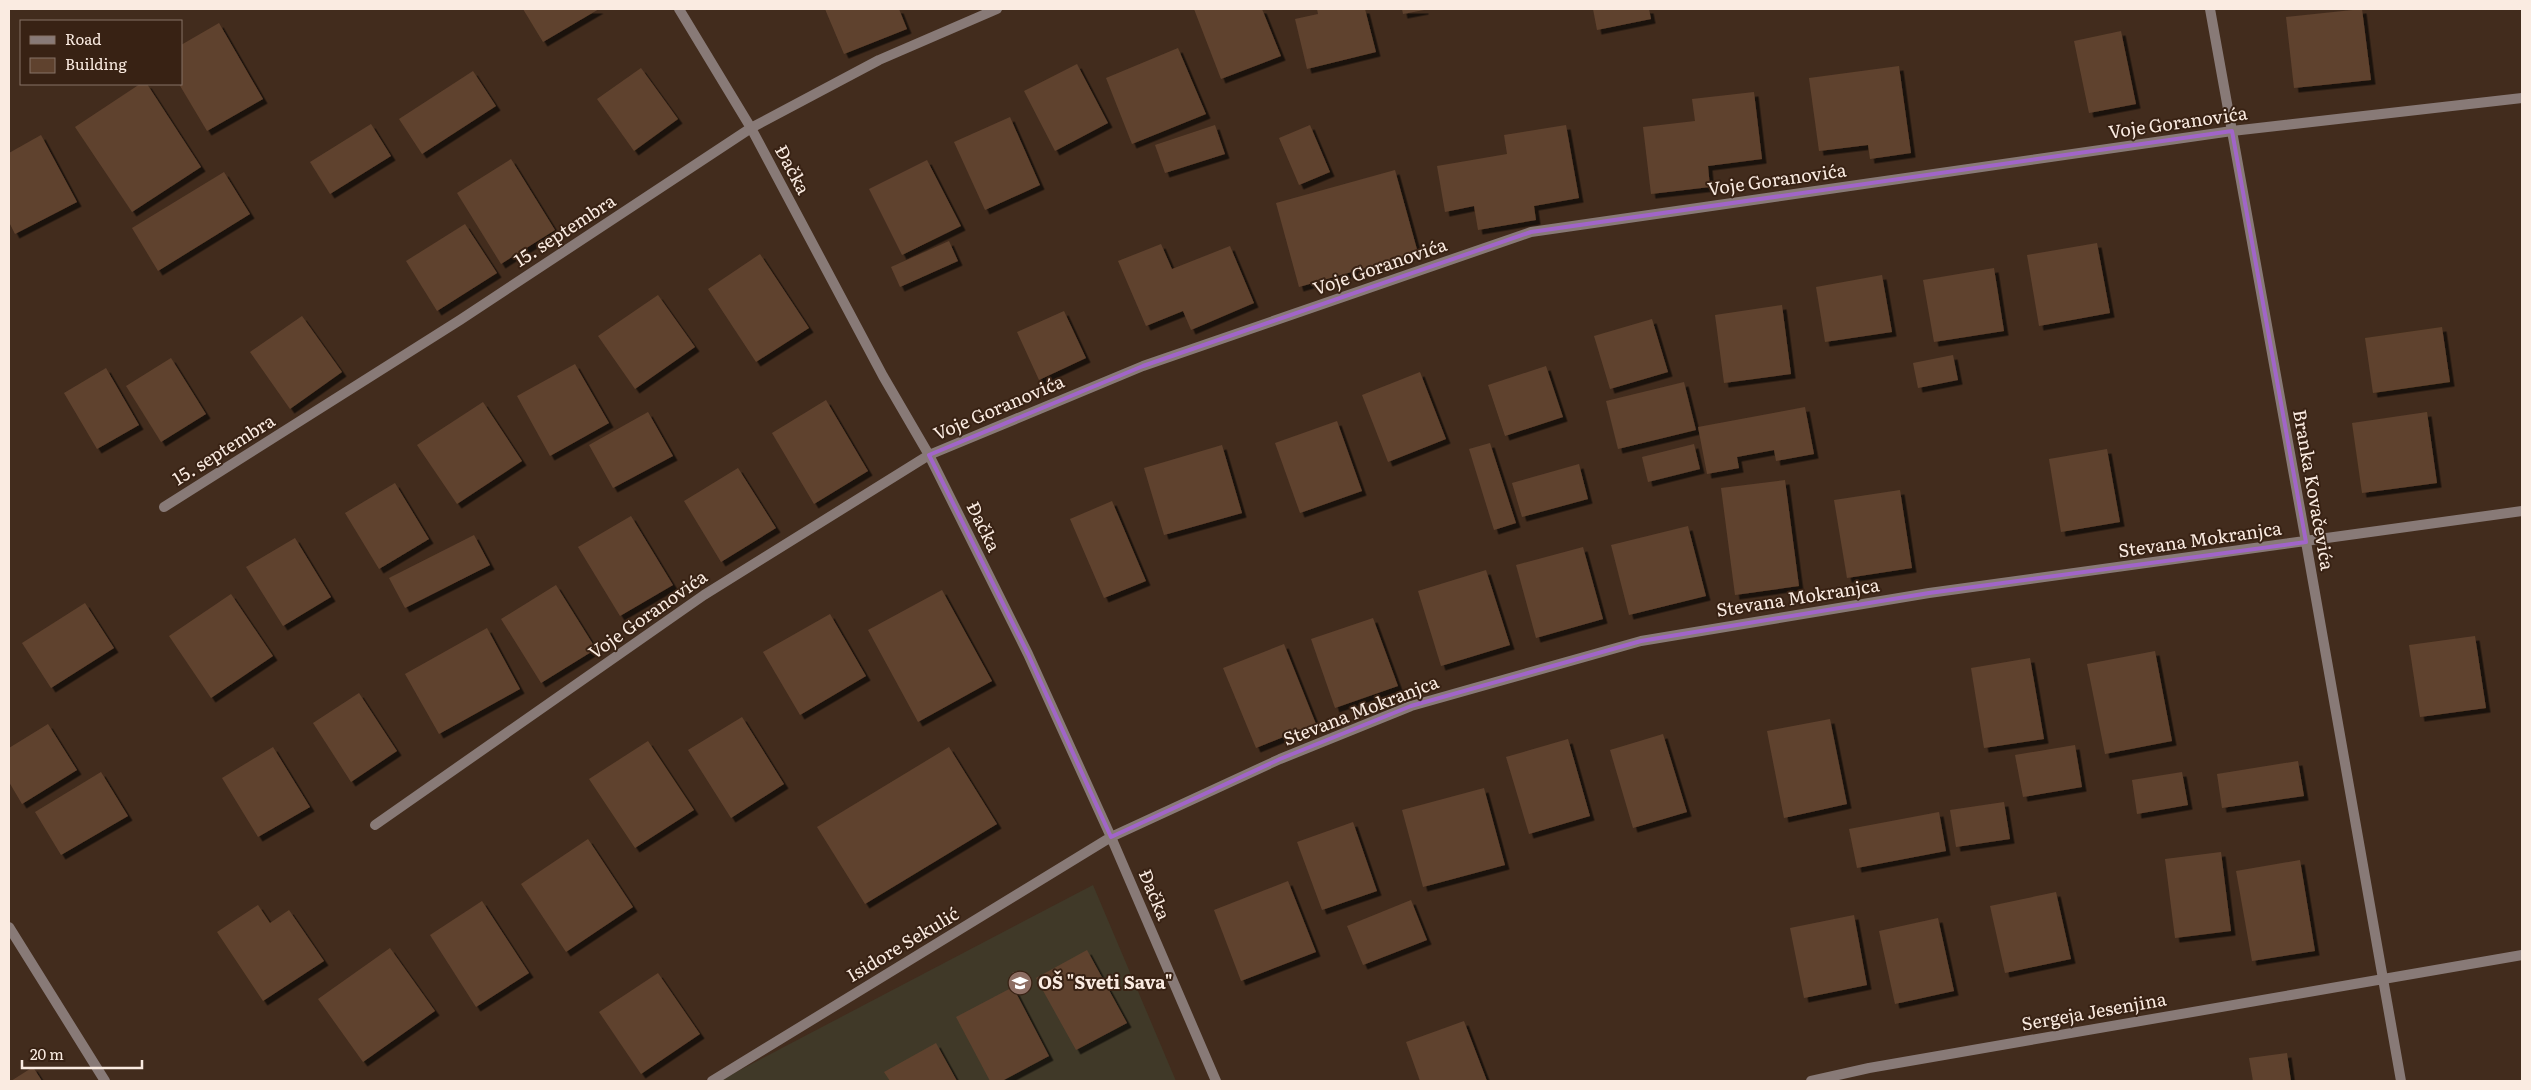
<svg xmlns="http://www.w3.org/2000/svg" width="2531" height="1090" font-family="Literata,serif">
	<style>
		.education { fill: #403928 }
		.building { fill: #5f422e; filter: url(#shadow) }
		.lines { fill: none; stroke-linecap: round; stroke-linejoin: round }
		.street { stroke: #887a77; stroke-width: 10 }
		.marked { fill: none; stroke: #a165c9; stroke-width: 4; stroke-linejoin: round }
		.labels { text-anchor: middle; stroke-width: 4; stroke-linejoin: round; paint-order: stroke }
		.street-label { font-size: 18px; fill: #faebe1; stroke: #382214 }
		.poi-label { font-size: 18px; font-weight: bold; fill: #faebe1; stroke: #382214; text-anchor: start }
	</style>
	<defs>
		<filter id="shadow"><feDropShadow dx="4.5" dy="4.5" stdDeviation="0" flood-color="#0009"/></filter>
	</defs>
	<rect width="100%" height="100%" fill="#422c1d"/>
	<path class="education" d="M1093,885L1176,1081H719Z"/>
	<path class="building" d="M523,9H599L543,42Z
		M825,9H899L907,29L844,54Z
		M1194,9H1262L1281,56L1221,79Z
		M1317,9H1365L1376,52L1307,69L1295,19L1318,14Z
		M1402,9H1424V10L1403,14Z
		M1593,9H1649L1651,19L1597,30Z
		M2362,9L2371,80L2294,88L2286,17Z
		M219,23L263,99L207,131L179,84H181V45Z
		M2121,31L2136,104L2089,113L2074,41Z
		M1178,48L1206,114L1132,144L1106,78Z
		M1077,64L1108,123L1055,151L1024,91Z
		M1899,66L1911,153L1870,159L1868,145L1819,151L1809,78Z
		M641,68L678,119L634,151L597,99Z
		M473,71L496,106L422,154L399,119Z
		M140,84H147L201,167L132,212L75,127Z
		M1754,92L1762,159L1708,166L1710,187L1651,194L1643,127L1695,121L1692,99Z
		M1010,117L1040,185L985,210L954,142Z
		M371,124L391,156L330,194L310,162Z
		M1215,125L1225,154L1165,173L1155,145Z
		M1310,125L1330,172L1299,185L1279,138Z
		M1566,125L1579,198L1534,206L1536,220L1478,230L1474,206L1445,212L1437,166L1507,154L1504,135Z
		M41,135L77,202L15,234L9,222V153Z
		M511,159L555,230L501,264L457,193Z
		M927,160L961,226L902,255L869,189Z
		M1395,170L1418,253L1299,287L1276,203Z
		M224,172L250,214L158,271L132,228Z
		M465,224L497,273L437,311L406,261Z
		M949,241L958,261L900,287L891,267Z
		M2097,243L2110,313L2039,326L2027,255Z
		M1161,244L1172,269L1230,246L1254,303L1191,330L1183,311L1146,326L1118,261Z
		M760,254L809,328L756,362L708,289Z
		M1994,268L2004,331L1934,342L1923,280Z
		M1882,275L1892,332L1825,342L1816,287Z
		M658,295L695,347L635,389L598,336Z
		M1782,305L1791,374L1724,383L1715,315Z
		M1064,311L1086,358L1039,380L1017,332Z
		M302,316L342,372L290,409L250,352Z
		M1652,319L1668,372L1610,389L1594,336Z
		M2442,327L2450,382L2373,393L2365,338Z
		M1953,355L1958,380L1918,388L1913,363Z
		M171,358L206,414L161,442L126,386Z
		M575,364L609,423L550,456L517,396Z
		M1546,366L1563,417L1505,436L1488,385Z
		M106,368L139,425L97,449L64,393Z
		M1420,372L1446,439L1388,462L1362,395Z
		M1684,382L1696,430L1618,449L1606,401Z
		M826,400L868,471L814,504L772,433Z
		M483,402L522,461L457,504L417,445Z
		M1805,407L1814,454L1776,461L1774,450L1737,457L1739,468L1707,474L1698,427Z
		M648,412L673,456L613,488L589,445Z
		M2427,412L2437,483L2362,493L2352,423Z
		M1337,421L1362,491L1300,513L1275,443Z
		M1490,443L1516,523L1494,530L1469,449Z
		M1694,444L1700,469L1648,482L1642,457Z
		M1222,445L1242,513L1164,535L1144,468Z
		M2107,449L2120,522L2061,532L2049,459Z
		M1579,464L1588,499L1522,517L1512,483Z
		M738,468L776,528L721,562L684,501Z
		M1785,480L1799,586L1735,595L1721,488Z
		M395,483L429,539L379,569L345,513Z
		M1900,490L1912,568L1847,578L1834,500Z
		M1112,501L1146,581L1104,598L1070,519Z
		M631,516L673,585L620,616L578,547Z
		M1688,526L1706,596L1629,615L1611,545Z
		M474,535L490,565L405,608L389,578Z
		M295,538L331,597L283,626L246,567Z
		M1583,547L1603,619L1536,638L1516,565Z
		M1486,570L1510,645L1441,666L1418,591Z
		M556,585L596,649L541,683L501,619Z
		M942,590L992,681L918,722L868,630Z
		M231,594L273,656L211,698L169,636Z
		M85,603L114,648L51,688L22,643Z
		M830,614L866,676L800,715L763,652Z
		M1373,618L1398,686L1335,708L1311,639Z
		M487,628L520,689L439,734L405,674Z
		M2475,636L2486,708L2420,717L2409,645Z
		M1284,644L1316,724L1256,748L1223,668Z
		M2155,651L2172,741L2105,754L2087,664Z
		M2030,658L2044,739L1984,748L1971,668Z
		M359,693L397,751L351,782L313,723Z
		M742,717L784,784L731,818L688,750Z
		M1830,719L1847,804L1784,818L1767,731Z
		M48,724L77,770L22,804L9,782V748Z
		M1663,734L1687,812L1633,828L1610,750Z
		M1568,739L1590,816L1529,834L1506,757Z
		M648,741L694,810L635,848L589,779Z
		M2075,745L2082,787L2023,797L2015,755Z
		M273,747L310,807L258,837L222,778Z
		M949,747L997,824L865,904L817,827Z
		M2298,761L2304,796L2222,808L2217,774Z
		M101,772L128,816L61,855L35,812Z
		M2182,772L2188,805L2137,814L2132,780Z
		M1484,788L1505,865L1423,887L1402,810Z
		M2004,802L2010,839L1956,847L1950,810Z
		M1939,812L1946,851L1857,868L1849,829Z
		M1353,822L1377,891L1322,910L1297,842Z
		M588,839L633,907L566,952L521,884Z
		M2221,852L2231,931L2175,938L2165,859Z
		M2300,860L2315,951L2252,961L2236,871Z
		M1288,881L1316,952L1241,981L1214,910Z
		M2056,892L2071,959L2005,973L1990,906Z
		M1411,900L1427,940L1363,965L1347,926Z
		M482,901L529,973L476,1007L430,935Z
		M258,905L270,923L289,910L324,961L263,1001L217,932Z
		M1854,915L1867,985L1804,998L1790,928Z
		M1938,918L1954,991L1895,1004L1879,931Z
		M390,948L435,1011L363,1062L318,999Z
		M1087,950L1127,1023L1076,1050L1036,978Z
		M658,973L700,1034L641,1074L599,1012Z
		M1013,987L1049,1056L1002,1081H990L956,1017Z
		M1464,1021L1487,1081H1420L1406,1042Z
		M936,1043L957,1081H890L884,1072Z
		M2287,1053L2291,1081H2253L2249,1058Z
		M33,1067L42,1081H11Z"/>
	<g class="lines">
		<path class="street" d="M679,9L751,128L883,376L929,455L1028,654L1111,837L1216,1081
			M2210,9L2306,542L2401,1081
			M164,507L460,320L751,128L879,60L997,9
			M375,825L704,595L929,455L1143,366L1531,232L2232,131L2522,98
			M9,927L105,1081
			M712,1081L1111,837L1280,759L1411,706L1641,641L1929,593L2522,511
			M1811,1081L1869,1068L2522,955"/>
	</g>
	<path class="marked" d="M2232,131L2306,542L1929,593L1641,641L1411,706L1280,759L1111,837L1028,654L929,455L1143,366L1531,232Z"/>
	<defs>
		<g id="school-disc" transform="scale(1.25)"><circle r="9.5" fill="#8d6e63" stroke="#382214"/><path d="M0-5L7-2L0 1L-7-2ZM-4 1L0 2.5L4 1V4Q0 6-4 4Z" fill="#fff"/></g>
	</defs>
	<g fill-rule="evenodd">
		<use href="#school-disc" x="1020" y="983"/>
	</g>
	<g class="labels">
		<g class="street-label">
			<text transform="translate(2178 123) rotate(-8)" y="6">Voje Goranovića</text>
			<text transform="translate(792 170) rotate(62)" y="6">Đačka</text>
			<text transform="translate(1777 180) rotate(-8)" y="6">Voje Goranovića</text>
			<text transform="translate(565 231) rotate(-33)" y="6">15. septembra</text>
			<text transform="translate(1380 267) rotate(-19)" y="6">Voje Goranovića</text>
			<text transform="translate(999 408) rotate(-23)" y="6">Voje Goranovića</text>
			<text transform="translate(224 450) rotate(-32)" y="6">15. septembra</text>
			<text transform="translate(2313 490) rotate(80)" y="6">Branka Kovačevića</text>
			<text transform="translate(983 527) rotate(64)" y="6">Đačka</text>
			<text transform="translate(2200 540) rotate(-8)" y="6">Stevana Mokranjca</text>
			<text transform="translate(1798 598) rotate(-9)" y="6">Stevana Mokranjca</text>
			<text transform="translate(648 615) rotate(-35)" y="6">Voje Goranovića</text>
			<text transform="translate(1361 711) rotate(-21)" y="6">Stevana Mokranjca</text>
			<text transform="translate(1154 895) rotate(67)" y="6">Đačka</text>
			<text transform="translate(903 945) rotate(-31)" y="6">Isidore Sekulić</text>
			<text transform="translate(2094 1012) rotate(-10)" y="6">Sergeja Jesenjina</text>
		</g>
		<g class="poi-label">
			<text x="1038" y="989">OŠ "Sveti Sava"</text>
		</g>
	</g>
	<rect width="2531" height="1090" fill="none" stroke="#faebe1" stroke-width="20"/>
	<rect x="20" y="20" width="162" height="65" fill="#382214" stroke="#867266"/>
	<rect x="30" y="36" width="25" height="8" fill="#887a77" stroke="#867266"/>
	<text x="65" y="45" font-size="15" fill="#faebe1">Road</text>
	<rect x="30" y="58" width="25" height="15" fill="#5f422e" stroke="#867266"/>
	<text x="65" y="70" font-size="15" fill="#faebe1">Building</text>
	<path d="M22 1060v8h120v-8" fill="none" stroke="#faebe1" stroke-width="2.5"/>
	<text x="30" y="1060" font-size="15" fill="#faebe1" stroke="#382214" stroke-width="4" paint-order="stroke">20 m</text>
</svg>
